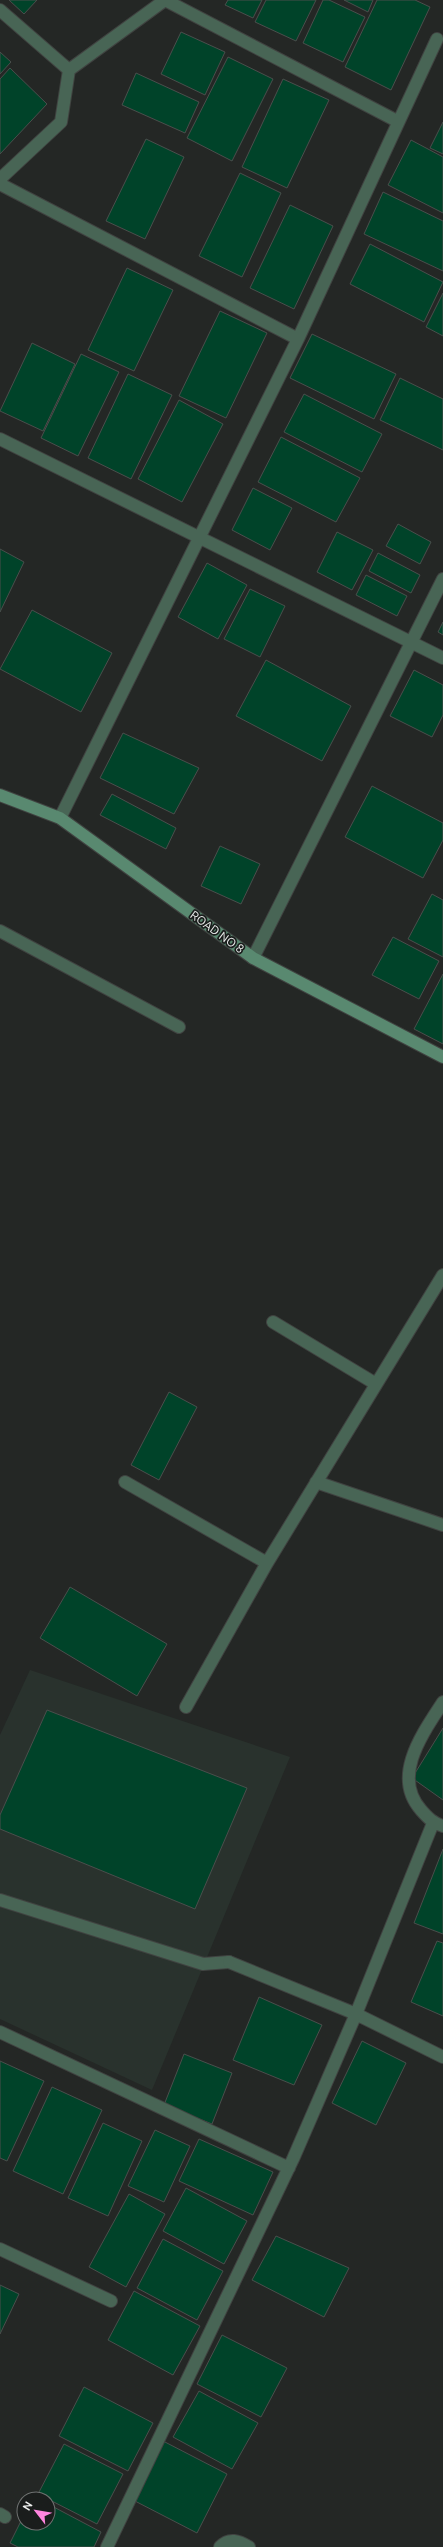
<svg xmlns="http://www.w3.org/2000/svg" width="443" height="2547" font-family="Ubuntu,sans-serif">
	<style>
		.built { fill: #29322d }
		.building { fill: #004329; stroke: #4a4e4c }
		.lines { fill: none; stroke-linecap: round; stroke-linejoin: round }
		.lane-casing { stroke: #404341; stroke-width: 14 }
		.street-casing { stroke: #404341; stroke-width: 14 }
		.secondary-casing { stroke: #404341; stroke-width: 14 }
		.lane { stroke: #486555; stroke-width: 12 }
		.street { stroke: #486555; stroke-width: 12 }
		.secondary { stroke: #598970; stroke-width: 12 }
		.labels { text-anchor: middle; stroke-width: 3.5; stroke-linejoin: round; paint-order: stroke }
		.street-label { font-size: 12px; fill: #edefee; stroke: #1a1d1c }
	</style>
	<rect width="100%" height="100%" fill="#242725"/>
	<path class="built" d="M30,1670L290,1757L152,2090L0,2019V1735Z"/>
	<path class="building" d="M9,0H37L24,14Z
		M228,0H262L253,18L225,5Z
		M266,0H316L296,41L255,22Z
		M323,0H329L365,17L343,62L303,43Z
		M344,0H373L368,12Z
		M377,0H415L430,7L391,90L345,67Z
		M181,32L225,52L205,95L161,74Z
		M0,52L11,62L0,74Z
		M228,57L273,79L232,161L187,138Z
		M10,68L47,104L0,154V79Z
		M136,73L199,102L185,133L122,105Z
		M283,79L329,100L287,188L242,167Z
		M443,122V154L430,148Z
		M146,139L184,157L145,239L106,221Z
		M411,140L443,157V213L388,185Z
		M240,173L281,193L242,277L199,256Z
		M383,192L443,221V271L364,234Z
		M290,205L333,226L294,309L250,288Z
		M370,244L443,282L424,322L350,284Z
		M127,268L173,290L134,371L88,350Z
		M443,293V336L426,327Z
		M220,311L267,333L226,418L179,396Z
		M312,334L396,374L374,419L290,378Z
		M32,343L75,364L43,431L0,411Z
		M81,354L119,372L78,456L41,438Z
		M128,374L172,395L131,479L88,458Z
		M400,378L443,399V450L380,420Z
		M304,394L382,434L362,472L284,432Z
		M179,400L223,424L182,502L138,479Z
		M281,437L360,478L336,522L258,482Z
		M253,488L292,508L270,550L232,530Z
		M398,524L431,542L420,564L386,546Z
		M337,532L373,550L352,590L317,572Z
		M0,549L24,562L0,612Z
		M378,553L420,575L411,593L369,571Z
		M207,563L247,585L218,639L178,617Z
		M366,575L407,596L397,616L356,595Z
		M250,589L285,606L260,657L224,639Z
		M32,610L112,653L81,712L0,669Z
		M443,622V635L438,632Z
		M266,660L351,706L322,761L236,716Z
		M414,670L443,685V715L432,737L390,716Z
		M123,733L199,768L174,814L100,778Z
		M372,786L443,823V840L423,878L345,837Z
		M112,794L176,828L166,849L100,815Z
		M220,846L260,864L241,904L201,886Z
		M432,894L443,900V957L408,939Z
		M393,937L439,961L419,999L372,975Z
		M443,974V1044L414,1029Z
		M169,1392L197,1407L159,1480L131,1465Z
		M70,1587L167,1644L137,1696L40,1638Z
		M47,1710L247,1788L195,1909L0,1829V1815Z
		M443,1728V1800L412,1778Z
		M443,1849V1934L414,1923Z
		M437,1941L443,1943V2016L411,2002Z
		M259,1997L322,2025L294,2085L233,2060Z
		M362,2041L406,2063L376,2125L332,2103Z
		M184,2054L232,2073L212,2124L164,2105Z
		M0,2061L44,2081L7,2161L0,2158Z
		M52,2087L102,2110L63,2194L13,2171Z
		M103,2123L142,2141L108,2216L68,2198Z
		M155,2130L190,2146L164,2202L128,2186Z
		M199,2139L273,2172L253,2215L179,2181Z
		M186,2188L247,2221L224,2264L163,2231Z
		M129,2194L165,2214L126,2287L89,2267Z
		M276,2236L349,2268L324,2317L252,2280Z
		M163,2239L223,2271L197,2320L137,2288Z
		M0,2285L19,2294L0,2334Z
		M134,2291L200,2326L173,2375L108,2340Z
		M222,2335L287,2368L261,2417L197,2384Z
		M84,2387L153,2423L128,2471L59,2436Z
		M199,2391L258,2423L232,2469L173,2437Z
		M163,2441L227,2474L197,2533L133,2500Z
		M64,2444L123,2474L97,2524L38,2494Z
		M48,2504L101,2532L94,2547H18L10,2543L24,2515V2523H48Z"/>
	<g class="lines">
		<g class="lane-casing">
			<path id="lane" d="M0,931L179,1027
				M0,1900L203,1964L229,1962"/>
		</g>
		<g class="street-casing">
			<path id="street" d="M165,0L397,121
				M0,10L69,70
				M0,179L61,122L69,70L165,0
				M0,184L298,339
				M0,439L443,658
				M60,818L298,339L437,39
				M253,958L443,579
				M273,1322L376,1384
				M125,1482L267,1563
				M316,1482L443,1525
				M443,1702C423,1733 391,1776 421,1810C428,1818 433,1823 443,1826
				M186,1707L267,1563L443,1275
				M229,1962L356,2014L443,2057
				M0,2032L289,2168
				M0,2249L111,2301
				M0,2514L5,2517
				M107,2547L293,2159L356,2014L433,1823
				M220,2547C229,2537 239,2541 249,2547"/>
		</g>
		<g class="secondary-casing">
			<path id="secondary" d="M0,795L60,818L253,958L443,1057"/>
		</g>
		<use href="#lane" class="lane"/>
		<use href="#street" class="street"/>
		<use href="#secondary" class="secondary"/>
	</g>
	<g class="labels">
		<g class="street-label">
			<text transform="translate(217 932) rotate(36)" y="4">ROAD NO 8</text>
		</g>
	</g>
	<g transform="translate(36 2511) rotate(301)"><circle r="19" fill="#1a1d1c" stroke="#6e7170"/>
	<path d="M0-3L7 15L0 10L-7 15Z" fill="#ff85df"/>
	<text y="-6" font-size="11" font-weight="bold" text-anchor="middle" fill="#edefee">N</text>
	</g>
</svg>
